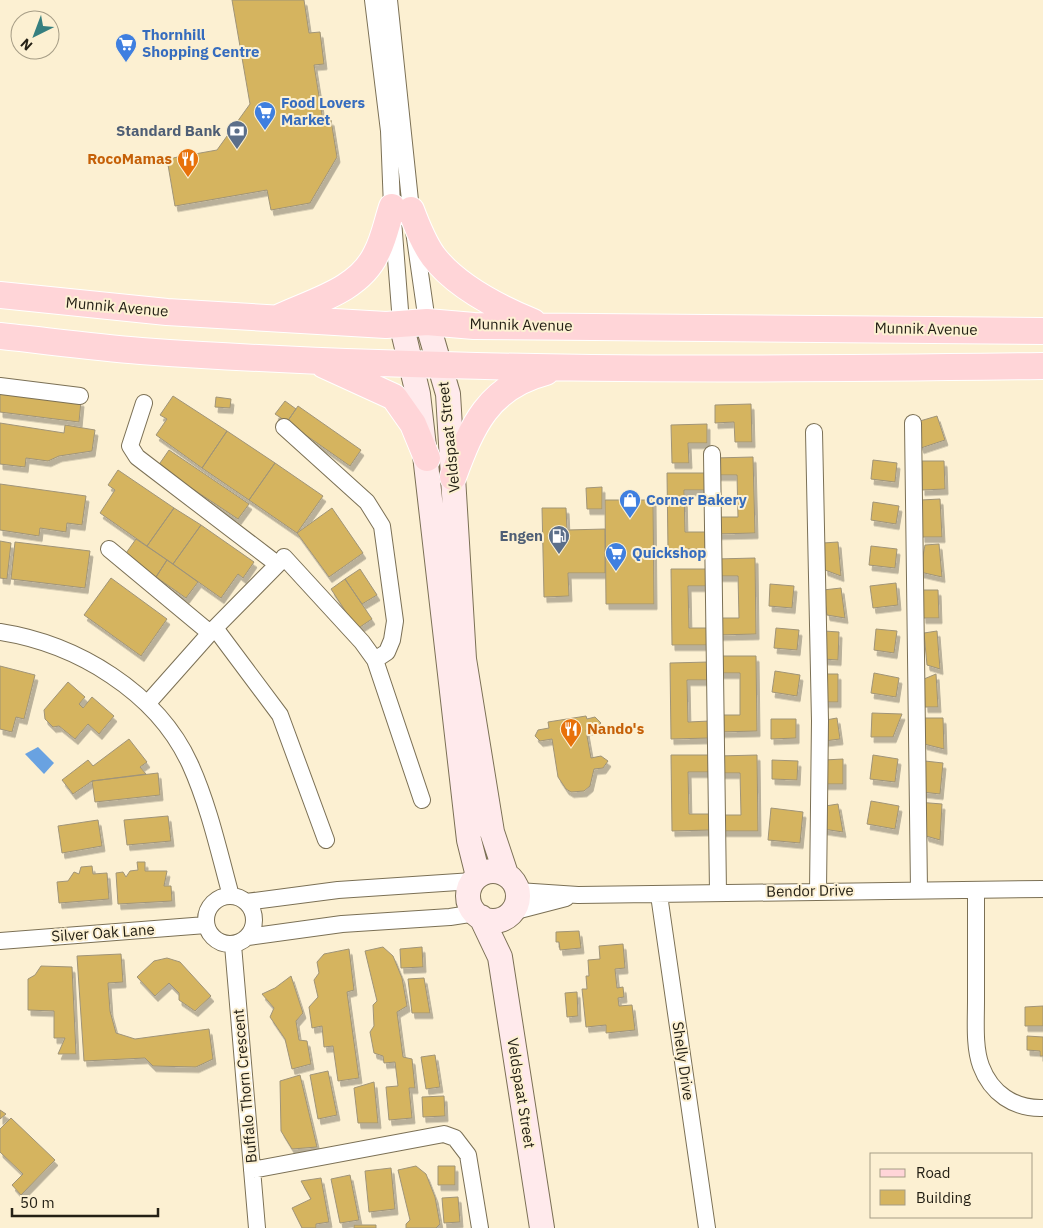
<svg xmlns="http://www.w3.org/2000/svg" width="1043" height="1228" font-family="'IBM Plex Sans',sans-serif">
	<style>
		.water { fill: #69a2e1 }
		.building { fill: #d5b45f; stroke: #a09478; filter: url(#shadow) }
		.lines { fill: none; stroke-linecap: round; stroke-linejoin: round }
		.street-casing { stroke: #7b7055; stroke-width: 18 }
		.secondary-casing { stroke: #7b7055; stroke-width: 26 }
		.primary-casing { stroke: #fff; stroke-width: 28 }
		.street { stroke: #fff; stroke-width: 16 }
		.secondary { stroke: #ffeaec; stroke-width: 24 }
		.primary { stroke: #ffd5d8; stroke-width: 26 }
		.labels { text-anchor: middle; stroke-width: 4; stroke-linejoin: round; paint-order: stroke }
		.shop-label { font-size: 15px; font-weight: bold; fill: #366cbe; stroke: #fcf0d2; text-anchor: start }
		.service-label { font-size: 15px; font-weight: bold; fill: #4e5e75; stroke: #fcf0d2; text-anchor: end }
		.food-label { font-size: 15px; font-weight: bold; fill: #c56008; stroke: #fcf0d2; text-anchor: end }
		.street-label { font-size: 15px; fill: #242015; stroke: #fcf0d2 }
	</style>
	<defs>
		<filter id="shadow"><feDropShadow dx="3" dy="5.5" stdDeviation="0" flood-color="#0004"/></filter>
	</defs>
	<rect width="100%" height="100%" fill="#fcf0d2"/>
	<path class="water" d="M38,747L54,763L44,774L25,754Z"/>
	<path class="building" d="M232,0H304L309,33L320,32L324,64L314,65L323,121L331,120L337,157L310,203L271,210L267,190L175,206L167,159L217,150L250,104Z
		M0,394L81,401L79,422L0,412Z
		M173,396L227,431L202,468L156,435L167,419L160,415Z
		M216,397L231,399L230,408L215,407Z
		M285,401L296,409L287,422L275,414Z
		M751,404L752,442H735L734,422L715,423V405Z
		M298,406L361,450L350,466L287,422Z
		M937,416L945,440L921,448L913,423Z
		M0,423L64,433L65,425L95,430L92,451L59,456L48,461L26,458L25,467L0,464Z
		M707,424V443H688L689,463H672L671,425Z
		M227,431L275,463L249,500L202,468Z
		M169,450L249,504L238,519L158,466Z
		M753,457L755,533L716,534V517H738L737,475H715V458Z
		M873,460L897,463L895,482L871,479Z
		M922,461H944L945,489L922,490Z
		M275,463L323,496L297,533L249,500Z
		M118,470L174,508L147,546L100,513L115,490L108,485Z
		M667,473H706V490H684L685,532H707V549H668Z
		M0,484L86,496L82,525L67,523L66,532L40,528L39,536L0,530Z
		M602,487V509H587L586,488Z
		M940,499L942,537H922L921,500Z
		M605,500H653L654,604H606Z
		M873,502L899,506L896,524L871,520Z
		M174,508L201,525L173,564L147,546Z
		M332,508L363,553L329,577L297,533Z
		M542,508H566L567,530L605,529V573H568L569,596L544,597Z
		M201,525L254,562L243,578L238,574L221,598L173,564Z
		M136,539L167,560L156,577L124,556Z
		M0,541L11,543L7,579L0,578Z
		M15,542L90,551L85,588L11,579Z
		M838,542L841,576L825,570L823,543Z
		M939,544L942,577L920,572L925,545Z
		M871,546L897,549L895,568L869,565Z
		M755,558L756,634L717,635V618H739L738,576H716V559Z
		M167,560L198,582L186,598L156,577Z
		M360,569L377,595L362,604L345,579Z
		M671,569H710V586H688L689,628H711V645H672Z
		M111,578L167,619L141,656L84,615Z
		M345,579L372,619L357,629L331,589Z
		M896,583L898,605L873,608L870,586Z
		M770,584L794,586L792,608L769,606Z
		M841,588L845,618L827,615L823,590Z
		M922,590H938L939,618H923Z
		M776,628L799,630L797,650L774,648Z
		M876,629L897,631L894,653L874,650Z
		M824,631L839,632L838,660L823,659Z
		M937,631L940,669L927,665L924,633Z
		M717,656H756L757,731L719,732L718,715H740V673H718Z
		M709,662V680H687L688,722L710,721V738L671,739L670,663Z
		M0,666L35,675L24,719L16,717L12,732L0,729Z
		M775,671L800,675L797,696L772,692Z
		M874,673L899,678L896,697L871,693Z
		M818,674H838V702H818Z
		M936,674L938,707H925L924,679Z
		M68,682L85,697L79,704L83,708L92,697L114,716L99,734L88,724L75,739L59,726L53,727L45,719L44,710Z
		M872,713L902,714L893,737H871Z
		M586,716L587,719L595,717L601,723L596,728L586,730L591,758L601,756L608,761L603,768L594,769L590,786L584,791L571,792L566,789L558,777L552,739L540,741L535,736L538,730L549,728L548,722Z
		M837,718L840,739L824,741L820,721Z
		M923,718H943L944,749L924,744Z
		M771,719H796V738L771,739Z
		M129,739L147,762L140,767L146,774L92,781L73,794L62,780L88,760L93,766Z
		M671,755H710V772H688L689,814H711V830L672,831Z
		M757,755L758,831H719V815H741L740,773H718V756Z
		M873,755L898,759L895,782L870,779Z
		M843,759V784H824V760Z
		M772,760L798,761L797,780L772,779Z
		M925,761L943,763L940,794L922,792Z
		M158,773L160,795L95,802L92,781Z
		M871,801L899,806L895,829L867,824Z
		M917,802L942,804L940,840L926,836Z
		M838,804L843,832L823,829L819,807Z
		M771,808L803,812L800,843L768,840Z
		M168,816L171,841L127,845L124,820Z
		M98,820L102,846L62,853L58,826Z
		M137,862H145V871H167L164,886H171L172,901L118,904L116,873L123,872L126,877L130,871L138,870Z
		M92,866L93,874L107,873L109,899L59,903L57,882L68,881L74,872L79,874L81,867Z
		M579,931L581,948L560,950L559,942H556V932Z
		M623,944L625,968L615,969L617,988L623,987L624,997L618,998L619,1006L632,1005L635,1030L606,1033V1025L586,1027L582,989H587L586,976H589L588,960L600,959L599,946Z
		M383,947L393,956L402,978L407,1006L397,1012L403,1057L412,1059L415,1088H409L412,1118L389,1120L386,1087L398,1086L395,1062L384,1063L383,1056L374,1053L370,1032L374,1026L373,1005L377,1001L365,951Z
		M422,947L423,967L401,968L400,949Z
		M349,949L354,990L347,992L359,1078L338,1081L333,1046L324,1047L322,1026L312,1028L309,1007L318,997L314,980L319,973L317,962L324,954Z
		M121,954L123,982L108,983L110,1011L116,1033L135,1039L209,1029L213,1059L196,1067L153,1066L145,1058L84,1061L77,956Z
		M167,958L180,962L211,996L195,1011L179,1000V993L169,983L155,996L137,977L154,961Z
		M41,966L72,967L76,1054H58L65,1038H54V1011L28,1010V979L35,975Z
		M291,976L303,1013L296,1021L299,1040L307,1041L311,1064L292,1069L285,1039L270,1017L274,1008L262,994L275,988Z
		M424,978L430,1013H412L408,979Z
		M577,992L578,1016L567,1017L565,993Z
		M1043,1006V1026H1025V1007Z
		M1027,1036L1043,1037V1056H1040V1051L1027,1050Z
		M435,1055L440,1087L426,1089L421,1057Z
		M328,1071L337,1115L318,1119L310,1075Z
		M300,1075L317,1147L292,1149L281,1131L280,1081Z
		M374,1082L378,1123H358L354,1088Z
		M444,1096L445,1116L423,1117L422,1097Z
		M0,1110L6,1114L0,1119Z
		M11,1118L55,1160L21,1195L12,1185L23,1174L0,1152V1129Z
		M416,1166L426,1174L435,1197L440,1224L436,1228H406V1224L410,1220L398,1170Z
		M438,1166H455V1185H438Z
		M391,1168L395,1209L369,1212L365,1171Z
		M350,1175L359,1220L340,1223L331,1179Z
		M321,1178L329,1222L316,1224V1228H302L292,1208L311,1199L301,1181Z
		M458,1197L460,1222L444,1223L442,1198Z
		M354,1225H376V1228H354Z"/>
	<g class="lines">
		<g class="street-casing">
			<path id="street" d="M373,0L389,131L392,207L401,323
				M389,0L411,210L427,322
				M0,386L80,396
				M144,403L130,446L137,457L277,564
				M913,423L919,890
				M284,427L367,502L382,526L395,621L392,640L387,652L375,660
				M814,432L820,721L818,891
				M712,454L718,892
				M109,549L210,633
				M284,557L362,642L375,660L422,800
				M215,628L280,715L326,840
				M0,632C77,644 157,692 190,764C209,806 219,852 231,896
				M147,704L210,633L284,558
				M976,890C976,927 976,964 976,1001C976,1022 974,1047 981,1066C991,1093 1014,1109 1043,1108
				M518,891L578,895L1043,889
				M659,895L707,1228
				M206 920a24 24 0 1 1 48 0a24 24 0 1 1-48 0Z
				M246,902L338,890L473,881
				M512,912L566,898
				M248,937L342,924L450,917L476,913
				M0,941L206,925
				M233,945L257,1228
				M252,1170L444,1134L455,1138L468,1155L480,1228"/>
		</g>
		<g class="secondary-casing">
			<path id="secondary" d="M427,322L448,394L464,659L492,832L506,874
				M401,323L418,394L469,840L478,876
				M468 896a25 25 0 1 1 50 0a25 25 0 1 1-50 0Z
				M481,917L500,957L542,1228"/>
		</g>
		<g class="primary-casing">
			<path id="primary" d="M411,210C417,226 423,242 433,256C456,286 499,308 533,322
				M0,295L167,312L386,325L427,322L474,326L1043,331
				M280,317C314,301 359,290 376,254C384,239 387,222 392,207
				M0,336C47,341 94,347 141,351C441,372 742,370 1043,366
				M324,365L394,397L413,424L427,458
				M453,477C472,426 488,387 546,372"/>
		</g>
		<use href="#street" class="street"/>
		<use href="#secondary" class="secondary"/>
		<use href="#primary" class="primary"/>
	</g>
	<defs>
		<g id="supermarket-pin" transform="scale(1.125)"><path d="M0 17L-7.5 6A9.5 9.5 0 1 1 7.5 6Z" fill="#3f7fe0" stroke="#fcf0d2"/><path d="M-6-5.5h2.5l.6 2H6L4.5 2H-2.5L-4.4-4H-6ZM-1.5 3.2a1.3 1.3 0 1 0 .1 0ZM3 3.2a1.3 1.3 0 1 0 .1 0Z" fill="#fff"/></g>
		<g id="bank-pin" transform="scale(1.125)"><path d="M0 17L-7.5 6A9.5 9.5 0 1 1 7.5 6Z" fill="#5c6f8a" stroke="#fcf0d2"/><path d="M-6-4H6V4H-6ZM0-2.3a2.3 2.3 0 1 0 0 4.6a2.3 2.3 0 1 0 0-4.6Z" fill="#fff"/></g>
		<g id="restaurant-pin" transform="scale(1.125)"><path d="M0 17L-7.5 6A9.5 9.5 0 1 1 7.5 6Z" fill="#e8710a" stroke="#fcf0d2"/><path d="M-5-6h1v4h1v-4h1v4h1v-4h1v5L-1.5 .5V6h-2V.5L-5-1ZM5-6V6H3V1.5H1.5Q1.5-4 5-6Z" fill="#fff"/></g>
		<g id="shop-pin" transform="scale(1.125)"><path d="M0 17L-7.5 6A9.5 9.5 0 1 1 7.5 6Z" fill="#3f7fe0" stroke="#fcf0d2"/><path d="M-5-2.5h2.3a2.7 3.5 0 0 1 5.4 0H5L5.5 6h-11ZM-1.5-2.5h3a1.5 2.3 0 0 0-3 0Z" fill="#fff"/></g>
		<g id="fuel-pin" transform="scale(1.125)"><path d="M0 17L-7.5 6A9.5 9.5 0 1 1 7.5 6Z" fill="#5c6f8a" stroke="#fcf0d2"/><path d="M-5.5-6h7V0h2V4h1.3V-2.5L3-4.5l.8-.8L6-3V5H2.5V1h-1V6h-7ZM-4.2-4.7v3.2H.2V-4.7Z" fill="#fff"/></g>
	</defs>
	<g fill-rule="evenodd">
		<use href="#supermarket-pin" x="126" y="44"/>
		<use href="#supermarket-pin" x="265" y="112"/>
		<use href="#bank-pin" x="237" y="131"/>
		<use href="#restaurant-pin" x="188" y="159"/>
		<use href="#shop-pin" x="630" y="500"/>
		<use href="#fuel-pin" x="559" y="536"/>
		<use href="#supermarket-pin" x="616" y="553"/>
		<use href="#restaurant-pin" x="571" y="729"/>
	</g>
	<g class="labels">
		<g class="shop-label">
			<text x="142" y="40">Thornhill<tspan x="142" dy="17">Shopping Centre</tspan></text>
			<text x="281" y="108">Food Lovers<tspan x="281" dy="17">Market</tspan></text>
			<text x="646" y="505">Corner Bakery</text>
			<text x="632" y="558">Quickshop</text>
		</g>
		<g class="service-label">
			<text x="221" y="136">Standard Bank</text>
			<text x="543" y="541">Engen</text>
		</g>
		<g class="food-label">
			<text x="172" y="164">RocoMamas</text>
			<text x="587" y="734" text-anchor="start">Nando's</text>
		</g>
		<g class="street-label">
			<text transform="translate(117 307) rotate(5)" y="5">Munnik Avenue</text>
			<text transform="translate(521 325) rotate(1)" y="5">Munnik Avenue</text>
			<text transform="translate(926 329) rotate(1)" y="5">Munnik Avenue</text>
			<text transform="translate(449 437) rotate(-96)" y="5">Veldspaat Street</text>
			<text transform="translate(810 891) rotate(-1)" y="5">Bendor Drive</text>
			<text transform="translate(103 933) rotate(-4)" y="5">Silver Oak Lane</text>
			<text transform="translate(683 1061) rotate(82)" y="5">Shelly Drive</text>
			<text transform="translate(245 1086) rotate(-95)" y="5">Buffalo Thorn Crescent</text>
			<text transform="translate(521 1093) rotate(81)" y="5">Veldspaat Street</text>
		</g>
	</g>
	<rect x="870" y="1153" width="162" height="65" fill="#fcf0d2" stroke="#a69d86"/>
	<rect x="880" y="1169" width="25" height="8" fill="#ffd5d8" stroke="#a69d86"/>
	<text x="916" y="1178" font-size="15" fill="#242015">Road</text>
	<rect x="880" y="1190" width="25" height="15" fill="#d5b45f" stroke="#a69d86"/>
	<text x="916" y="1203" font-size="15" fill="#242015">Building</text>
	<g transform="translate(35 35) rotate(222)"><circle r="24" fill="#fcf0d2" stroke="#a69d86"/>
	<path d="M0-4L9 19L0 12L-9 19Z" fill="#367f7f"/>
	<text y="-8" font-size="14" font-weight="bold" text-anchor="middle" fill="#242015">N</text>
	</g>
	<path d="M12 1208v8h146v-8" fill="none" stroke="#242015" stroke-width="2.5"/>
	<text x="20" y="1208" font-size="15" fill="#242015" stroke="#fcf0d2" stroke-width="4" paint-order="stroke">50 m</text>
</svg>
